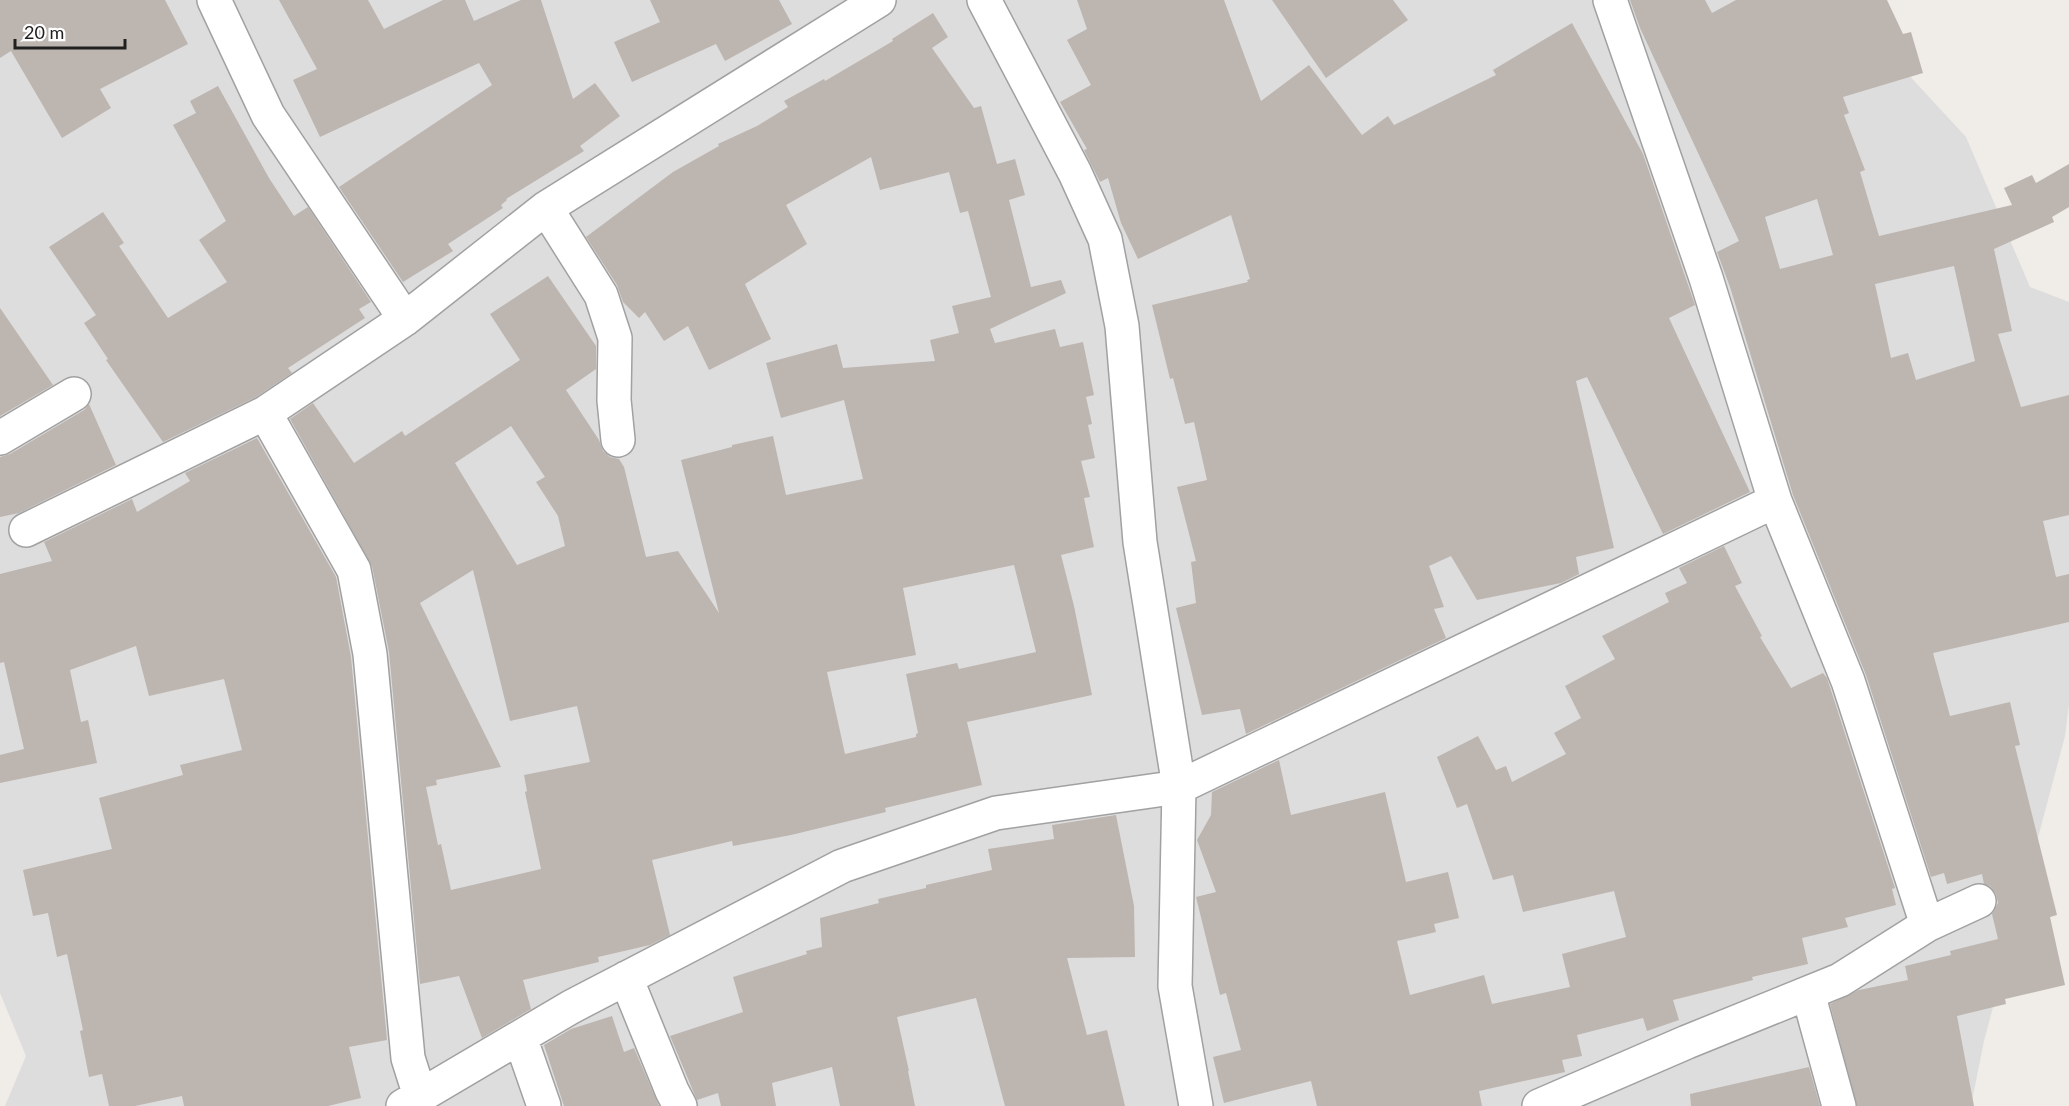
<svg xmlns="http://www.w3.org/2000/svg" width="2069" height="1106" font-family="Lato,sans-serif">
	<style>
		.residential { fill: #dedddd }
		.building { fill: #bdb5b0; fill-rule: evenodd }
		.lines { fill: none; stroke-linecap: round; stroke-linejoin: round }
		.minor-casing { stroke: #a1a1a1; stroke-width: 36 }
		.minor { stroke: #fff; stroke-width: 33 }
	</style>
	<rect width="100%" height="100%" fill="#f0ece7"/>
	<path class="residential" d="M0,0H1863L1870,33L1966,137L2030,287L2069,302V704L2065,736L1984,1041L1971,1106H5L26,1056L0,993Z"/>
	<path class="building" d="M0,0H165L188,44L100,89L111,108L62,138L11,51L0,58Z
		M279,0H368L384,29L443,0H465L474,21L521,0H541L573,99L595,83L620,116L580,146L584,151L506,199L507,200L501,205L503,208L448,244L453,251L403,282L339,187L492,85L479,63L320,137L293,80L317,69Z
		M650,0H779L792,24L725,61L716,44L632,82L614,42L660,22Z
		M1077,0H1224L1261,101L1309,65L1362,135L1388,116L1394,125L1496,75L1493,70L1572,23L1643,154L1695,305L1669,318L1750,492L1663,534L1587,377L1576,381L1614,548L1576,557L1579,574L1561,583L1477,600L1451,556L1429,566L1444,607L1434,609L1446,638L1246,734L1240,709L1202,715L1176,608L1196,603L1191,562L1196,561L1177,487L1207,480L1194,422L1185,424L1173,378L1170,379L1152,305L1248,282L1247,280L1250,279L1231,215L1138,259L1121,223L1108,178L1100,182L1084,150L1087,149L1060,102L1091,85L1067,40L1087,29Z
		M1272,0H1393L1408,20L1326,78Z
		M1630,0H1705L1712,13L1736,0H1887L1903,34L1911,32L1923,73L1843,97L1849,113L1844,115L1865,170L1860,172L1879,236L2012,205L2004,188L2032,175L2036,183L2069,164V207L2052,217L2054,222L1994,249L2012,331L1998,334L2021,407L2069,395V515L2043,521L2056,577L2069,574V622L1933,653L1950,716L2010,702L2020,745L2015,746L2057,915L2050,917L2065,985L2005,999L2006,1004L1957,1016L1974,1106H1857L1830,1004L1859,990L1908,980L1905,966L1951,955L1950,951L1998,939L1992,914L1998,903L1996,894L1990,886L1984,884L1982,874L1947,884L1944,873L1931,877L1866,675L1793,495L1730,287L1717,252L1739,241L1640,28ZM1817,199L1833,255L1780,269L1765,217ZM1954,266L1975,361L1916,380L1908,353L1891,358L1875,284Z
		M933,13L948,37L932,48L974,108L981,106L997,164L1015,159L1025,195L1009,200L1031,287L1061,280L1066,293L990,329L995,343L1055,329L1060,347L1083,342L1094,395L1086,397L1092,424L1088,425L1095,458L1081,461L1090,497L1084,498L1094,547L1061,555L1074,606L1092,695L967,722L982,785L885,808L886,812L791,835L733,846L732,841L652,860L670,935L650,945L598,957L599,962L523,980L531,1009L482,1038L459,976L420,984L389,652L372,566L290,419L313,403L354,463L402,431L405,436L520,360L490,314L548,276L596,346V369L566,390L599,440L603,451L610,457L619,459L624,467L646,557L678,551L719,613L681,460L732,447V445L773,436L786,495L863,479L844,400L781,418L766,363L837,344L843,368L935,361L930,340L959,333L952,306L991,297L968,211L960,213L949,172L880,190L871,157L786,205L807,244L745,284L771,339L709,370L688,326L664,341L645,312L639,318L623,302L617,285L586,237L673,172L719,146L718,144L757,126L788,107L784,101L824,79L825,81L893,41L892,39ZM511,426L545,477L536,482L558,516L565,546L517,565L455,463ZM1014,565L1036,652L959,669L957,663L906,674L918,733L916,734V737L845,754L827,672L916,655L903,588ZM473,570L510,721L577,706L590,762L524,775L527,791L525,792L541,869L451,890L441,844L438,845L426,787L437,785L436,780L501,767L420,603Z
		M218,86L269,178L294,216L308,207L371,302L359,309L365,318L288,368L292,373L256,397L163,442L106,360L108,359L84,323L96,315L49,247L103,212L124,243L119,246L168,318L227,282L199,240L226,221L173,125L196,113L190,101Z
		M0,308L53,385L0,416Z
		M89,404L116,465L19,513L0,517V457L10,454L84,410Z
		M257,438L336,577L351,657L387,1040L349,1047L361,1098L328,1106H184L182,1096L135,1106H109L102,1074L89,1077L80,1031L83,1030L67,954L57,957L48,913L33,916L23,870L112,849L99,798L183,775L180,765L242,750L224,679L149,696L136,646L70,670L81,722L88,720L97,763L0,783V755L24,749L4,662L0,663V574L52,561L44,542L132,499L137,512L190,481L185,473Z
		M1724,546L1742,583L1735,586L1762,636L1760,637L1791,688L1823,673L1827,678L1895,888L1892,889L1896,905L1845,918L1848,927L1802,938L1808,964L1752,977L1753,980L1673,1000L1679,1020L1647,1031L1643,1018L1577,1035L1582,1056L1562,1060L1565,1072L1479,1091L1482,1106H1317L1311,1081L1224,1103L1213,1057L1241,1050L1226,993L1220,995L1196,897L1216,892L1197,840L1211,815L1212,792L1279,760L1291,815L1385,792L1406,882L1448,872L1459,918L1434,924L1436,932L1397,941L1410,995L1484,975L1492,1004L1570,987L1562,954L1626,937L1614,891L1523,912L1513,875L1493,880L1467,804L1457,808L1437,757L1478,736L1496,770L1506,766L1512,782L1566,754L1554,733L1581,718L1565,686L1615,659L1602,636L1669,602L1665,593L1687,583L1679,568Z
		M1116,815L1134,906L1135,957L1067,958L1087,1035L1107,1030L1125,1106H1005L976,998L897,1017L909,1071H908L915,1106H840L832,1067L772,1083L776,1106H721L718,1093L697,1100L670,1036L743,1012L733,977L807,954L806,951L822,947L820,918L879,903L878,899L926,888V885L992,870L988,849L1054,839L1052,825Z
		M612,1016L624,1052L634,1048L659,1106H564L544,1045L571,1029Z
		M1809,1067L1820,1106H1691L1690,1094Z"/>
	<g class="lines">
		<g class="minor-casing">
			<path id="minor" d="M214,0L268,115L405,319
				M984,0L1075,173L1105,239L1122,326L1140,542L1179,787L1175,986L1196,1106
				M1610,0L1706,278L1775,501L1848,681L1927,925
				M546,208L601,295L615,338L614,400L618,440
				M265,413L354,570L370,654L408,1058L420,1096
				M0,438L74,394
				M26,530L265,413L405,319L546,208L879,0
				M626,978L672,1091L680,1106
				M1808,993L1839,1106
				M520,1037L544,1106
				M403,1106L571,1007L842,866L996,813L1179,787L1775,501
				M1539,1106L1687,1042L1840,980L1927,925L1979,901"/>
		</g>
		<use href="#minor" class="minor"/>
	</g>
	<path d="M15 39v9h110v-9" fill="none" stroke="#202020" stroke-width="3"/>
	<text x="24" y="39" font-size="18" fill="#202020" stroke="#ffffff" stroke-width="4.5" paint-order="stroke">20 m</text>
</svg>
